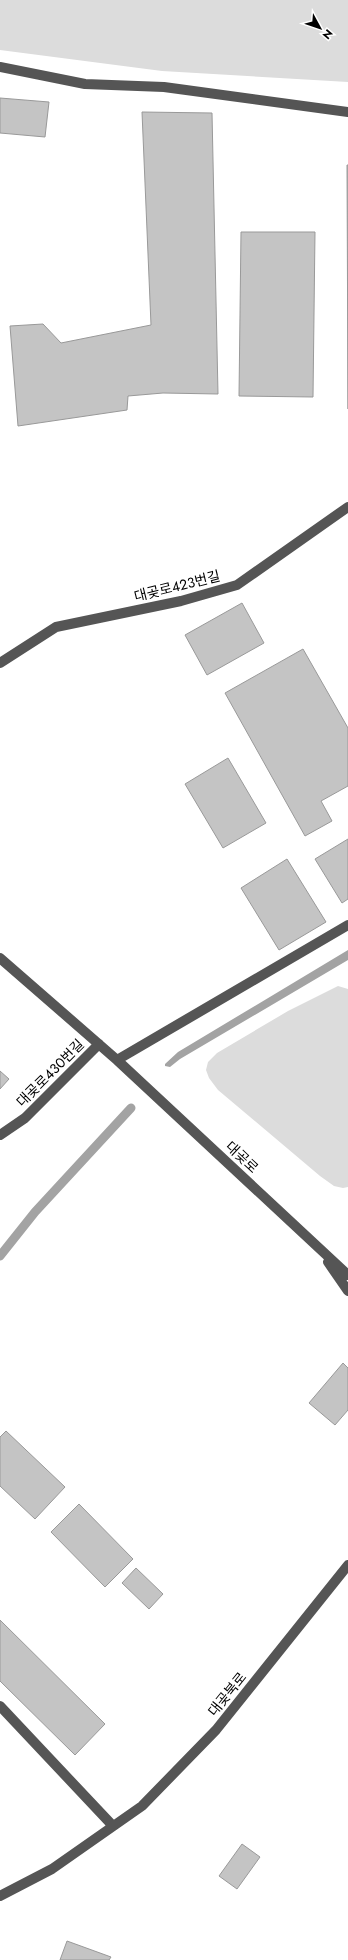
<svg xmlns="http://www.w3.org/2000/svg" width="348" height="1960" font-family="Jost,'Noto Sans KR',sans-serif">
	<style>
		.green { fill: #dcdcdc }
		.water { fill: #a3a3a3 }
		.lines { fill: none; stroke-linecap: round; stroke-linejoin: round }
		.stream { stroke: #a3a3a3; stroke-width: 9 }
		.building { fill: #c4c4c4; stroke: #999 }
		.minor { stroke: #555; stroke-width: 10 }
		.labels { text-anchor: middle; stroke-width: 3.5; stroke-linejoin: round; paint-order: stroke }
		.street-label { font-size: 14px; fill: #000; stroke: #fff }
	</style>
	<rect width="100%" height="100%" fill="#fff"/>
	<path class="green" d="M0,0H348V82L162,71L0,50Z
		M338,986L348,989V1187L343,1188L334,1186L320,1176L218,1090L209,1078L206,1070L208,1062L217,1053L288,1011Z"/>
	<path class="water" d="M348,950V960L180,1059L170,1067L165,1066V1064L178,1052Z"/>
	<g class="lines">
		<path class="stream" d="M0,1256L35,1212L131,1108"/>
	</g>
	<path class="building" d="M0,98L49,102L45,137L0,133Z
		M142,112L212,113L218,394L163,393L128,396L127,410L18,426L10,326L43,324L61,343L151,325Z
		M347,165H348V409Z
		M241,232H315L313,397L239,396Z
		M242,603L264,643L207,675L185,635Z
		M303,649L348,728V786L321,801L332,821L305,836L225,693Z
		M228,758L266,823L223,848L185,784Z
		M348,839V899L342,903L315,859Z
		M287,859L326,922L279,950L241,888Z
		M0,1071L9,1079L0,1089Z
		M343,1363L348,1368V1410L335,1425L309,1403Z
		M6,1431L65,1487L35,1519L0,1486V1437Z
		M79,1504L133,1559L105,1587L51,1532Z
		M136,1568L163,1594L149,1609L122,1583Z
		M0,1620L105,1724L75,1755L0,1681Z
		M242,1844L260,1857L237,1889L219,1876Z
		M67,1941L111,1957L109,1960H60Z"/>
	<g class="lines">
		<path class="minor" d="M0,67L85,84L164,87L348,112
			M0,663L56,627L181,601L237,585L348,507
			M0,958L117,1060L348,1275
			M117,1060L348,925
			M0,1135L25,1118L99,1044
			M328,1262L348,1291
			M0,1706L113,1826
			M0,1896L52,1869L142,1806L216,1730L348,1565"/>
	</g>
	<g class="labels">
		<g class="street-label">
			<text transform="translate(177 586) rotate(-14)" y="5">대곶로423번길</text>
			<text transform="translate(50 1073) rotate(-45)" y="5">대곶로430번길</text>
			<text transform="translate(242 1157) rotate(43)" y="5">대곶로</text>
			<text transform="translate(227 1694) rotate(-51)" y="5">대곶북로</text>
		</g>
	</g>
	<g transform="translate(320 28) rotate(130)" stroke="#ffffff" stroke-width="3" paint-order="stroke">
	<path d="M0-3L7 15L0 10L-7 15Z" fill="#000000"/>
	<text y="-6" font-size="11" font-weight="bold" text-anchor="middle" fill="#000000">N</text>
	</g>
</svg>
